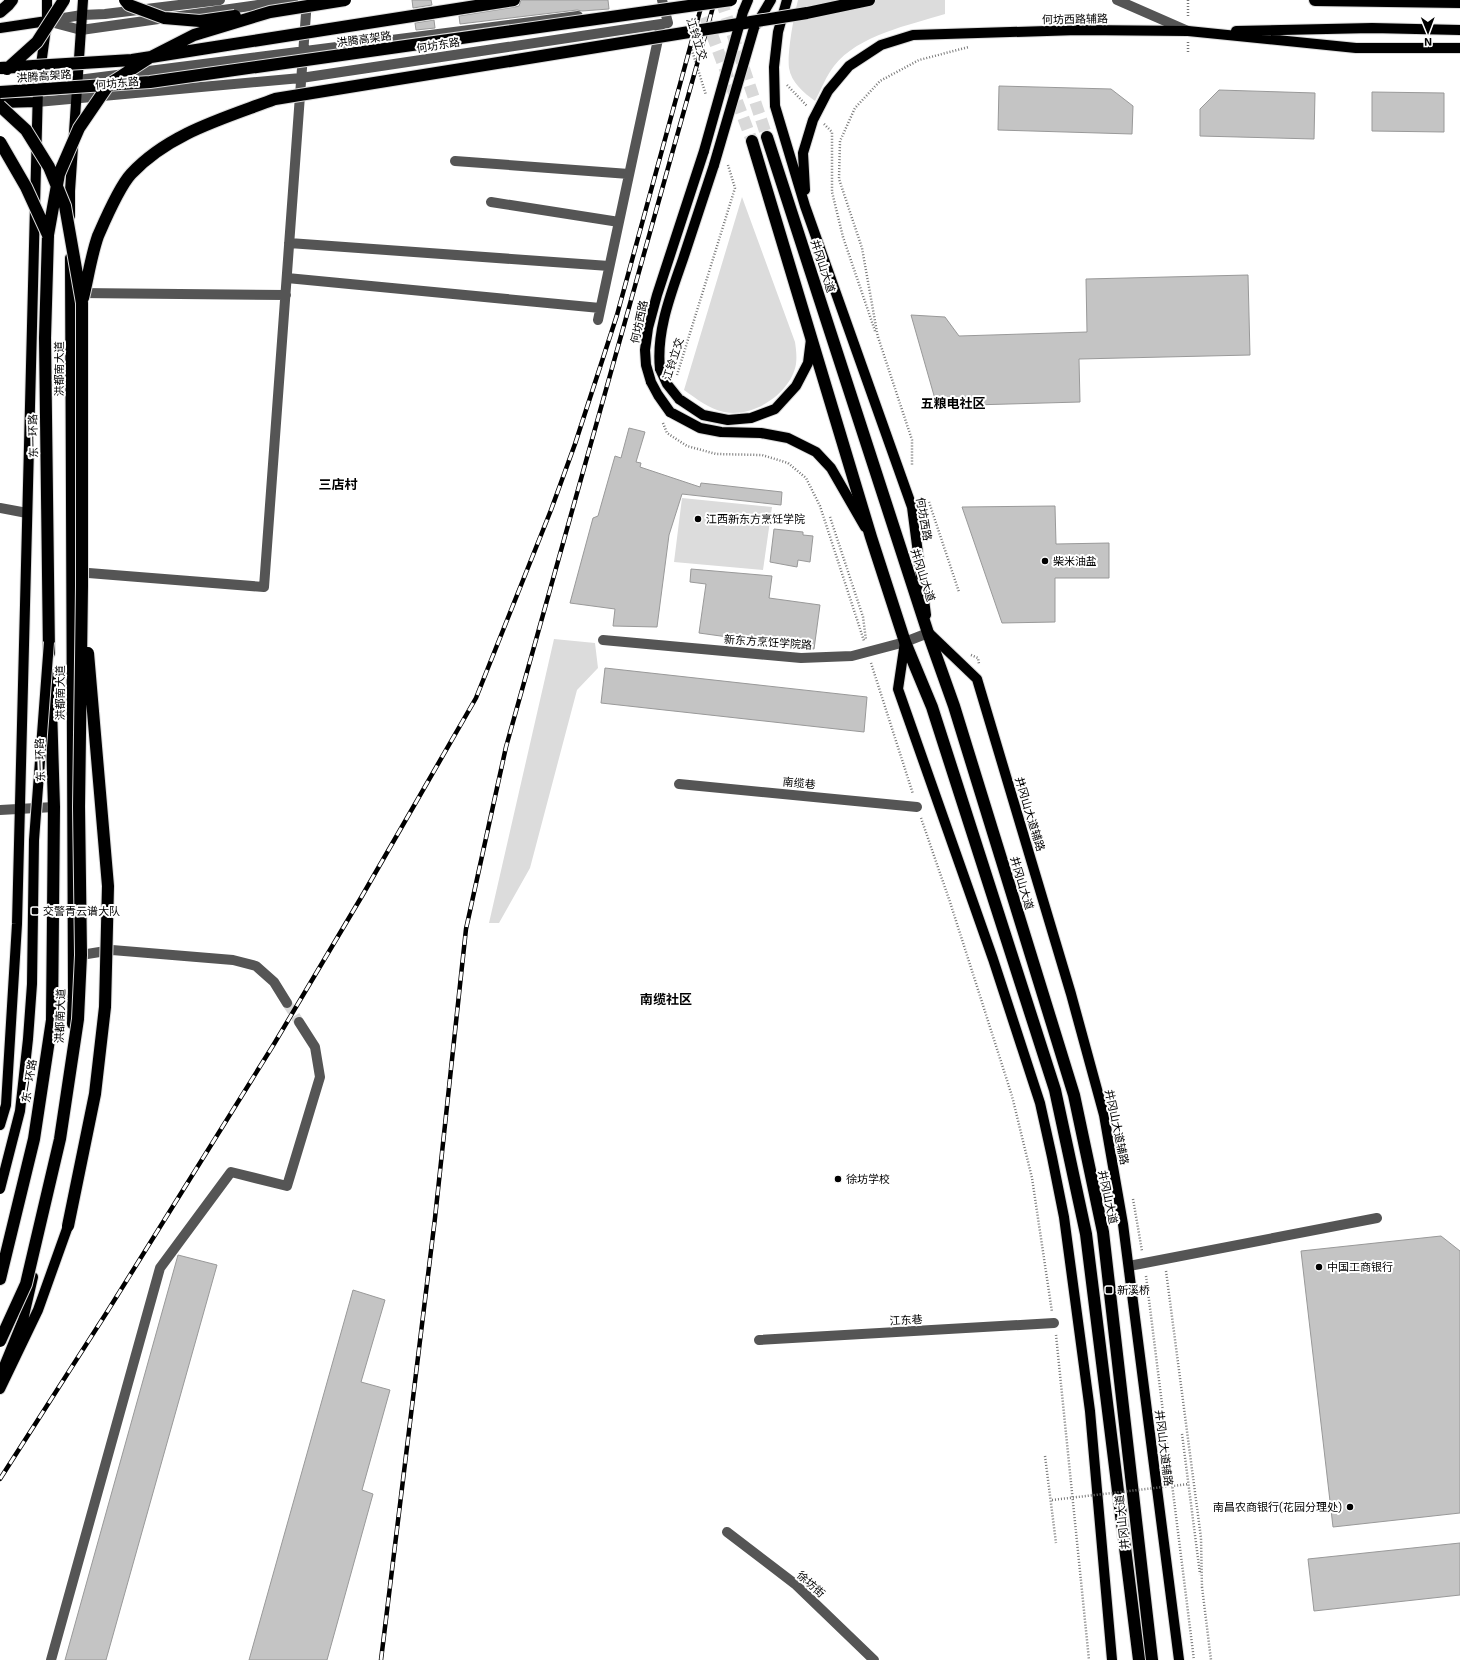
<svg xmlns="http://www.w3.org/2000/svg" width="1460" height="1660" font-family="'Exo 2','Noto Sans SC',sans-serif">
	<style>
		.green { fill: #dcdcdc }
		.building { fill: #c4c4c4; stroke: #999 }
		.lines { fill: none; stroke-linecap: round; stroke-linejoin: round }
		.minor-tunnel { stroke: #d9d9d9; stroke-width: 10; stroke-dasharray: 10 5; stroke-linecap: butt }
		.highway-tunnel { stroke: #d9d9d9; stroke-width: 12; stroke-dasharray: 12 6; stroke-linecap: butt }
		.major-casing { stroke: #dbdbdb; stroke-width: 12 }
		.highway-casing { stroke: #dbdbdb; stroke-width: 14 }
		.path { stroke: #777; stroke-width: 2.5; stroke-dasharray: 1 2; stroke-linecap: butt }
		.minor { stroke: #555; stroke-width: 10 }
		.major { stroke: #000; stroke-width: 10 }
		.highway { stroke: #000; stroke-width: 12 }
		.rail-casing { stroke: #000; stroke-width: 4.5 }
		.rail { stroke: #fff; stroke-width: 3; stroke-dasharray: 9; stroke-linecap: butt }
		.major-bridge-casing { stroke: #dbdbdb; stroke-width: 12; stroke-linecap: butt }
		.highway-bridge-casing { stroke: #dbdbdb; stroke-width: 14; stroke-linecap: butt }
		.path-bridge { stroke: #777; stroke-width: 2.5; stroke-dasharray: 1 2; stroke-linecap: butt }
		.major-bridge { stroke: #000; stroke-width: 10 }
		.highway-bridge { stroke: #000; stroke-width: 12 }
		.poi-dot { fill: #000; stroke: #fff; stroke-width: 1.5 }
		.labels { text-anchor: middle; stroke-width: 4; stroke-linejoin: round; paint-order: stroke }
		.street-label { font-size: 11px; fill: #000; stroke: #fff }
		.poi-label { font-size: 11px; fill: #000; stroke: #fff; text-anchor: start }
		.quarter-label { font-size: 13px; font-weight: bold; fill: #000; stroke: #fff }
	</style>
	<rect width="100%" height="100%" fill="#fff"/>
	<path class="green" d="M798,0H945V14C910,25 858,35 834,66C826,76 821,90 815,101C804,93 791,82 789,68C787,53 794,15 798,0Z
		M742,197L795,342C796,349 797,356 796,364C791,393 754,418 724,412C709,409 697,399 684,390Z
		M682,498L772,507L763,570L674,562Z
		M554,639L595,643L598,668L577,690L530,868L499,923H489Z"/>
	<path class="building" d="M412,0H431L432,5L413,8Z
		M521,0H608L609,9L582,11L577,10L460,24L459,16L515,7L519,6Z
		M434,20L435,28L416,30L415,23Z
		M999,86L1111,89L1133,106L1132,134L998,130Z
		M1219,90L1315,93L1314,139L1200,136V109Z
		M1372,92L1444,93V132L1372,131Z
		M1248,275L1250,355L1079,359L1080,402L937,406L911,315L945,317L959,336L1087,332L1086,279Z
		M629,428L645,432L636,462L641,463L640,467L700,487L701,483L782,492L781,505L682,494L669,535L657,627L613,626L615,609L570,603L593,518L598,516L615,456L621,458Z
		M1055,506L1056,544L1109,543V578H1055V622L1002,623L962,507Z
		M774,529L803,532V535L813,536L810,562L798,560L797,567L770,562Z
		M691,569L772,576L769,598L820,605L814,649L699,633L706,584L690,582Z
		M605,668L867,697L864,732L601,703Z
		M1441,1236L1460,1251V1513L1333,1527L1301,1251Z
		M178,1255L217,1265L106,1660H65Z
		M353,1290L385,1300L361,1382L390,1390L362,1490L373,1494L327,1660H249Z
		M1460,1543V1595L1314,1611L1308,1559Z"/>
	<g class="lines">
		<path class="minor-tunnel" d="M287,1003L299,1022"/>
		<path class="highway-tunnel" d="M699,0L752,141
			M721,0L767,137"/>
		<g class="major-casing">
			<path id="major" d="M787,0L778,32L774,67L775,106L805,206L912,507L926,615
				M743,12L748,0
				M756,25L771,0
				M0,28L47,21
				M1236,31L1372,28L1460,30
				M0,103L37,102
				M805,190L803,153L813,120L828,91L849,66L881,45L913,35L1078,30L1188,31L1356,48H1460
				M70,216V191L83,0
				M70,258L73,989L72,1024
				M660,369C656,331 671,294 683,259C693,228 704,196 714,165
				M651,382L646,365L645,350L648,328L657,295L704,151
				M679,399L703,415L728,420L751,418L775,409L796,386L808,363L811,339
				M670,412L700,428L721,432L761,433L788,438L816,452L831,468L865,527
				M929,633L977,679L1071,994L1104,1115L1123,1224L1179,1660
				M905,642L898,689L993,959L1040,1103L1052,1157L1064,1217L1090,1411L1112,1660
				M0,1125L6,1105L17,924L38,87L47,21V0
				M0,1376L23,1320L33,1277
				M0,1389L38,1310L68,1226"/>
		</g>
		<g class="highway-casing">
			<path id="highway" d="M1315,0L1460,2
				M0,12L8,5L12,0
				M767,137L928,633L954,706L1074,1095L1103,1232L1152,1660
				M752,141L871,537L905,642L932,707L1055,1090L1086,1234L1139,1660
				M48,235L45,338L49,653
				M0,1279L34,1139L52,1020L54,807L50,674"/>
		</g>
		<path class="path" d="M1188,0V17
			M1188,42V54
			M690,44L706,95
			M787,85L807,106
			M824,124L832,132V192L843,237L875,331
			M878,337L912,440V466
			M878,338L862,248L839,179L840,141L855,108L880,81L919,60L969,47
			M677,375L735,188L728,165
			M663,423L667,433L687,446L716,454L762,455L788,463L806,478L820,506L864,641
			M929,502L959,592
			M830,517L863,617L866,640
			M971,655L978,658L979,664
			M871,663L913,794
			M921,818L950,902L1012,1096L1032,1178L1052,1312
			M1133,1199L1142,1251
			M1166,1271L1201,1538L1202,1589
			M1146,1276L1194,1660
			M1056,1335L1089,1660
			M1182,1434L1200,1574
			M1045,1456L1056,1543
			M1202,1587L1211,1660"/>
		<path class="minor" d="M1117,0L1188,31
			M51,20L82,15L105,14L220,0
			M47,21L81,30L293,0
			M71,84L78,80L578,16
			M37,102L301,78L661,24L668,23L662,0
			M455,161L629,174
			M491,202L619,222
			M289,243L609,266
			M287,278L600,308
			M78,293L286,295
			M598,320L660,30
			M0,508L27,513
			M76,572L264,587L307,0
			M603,640L801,658L852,656L905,642L928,633
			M679,784L917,807
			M0,810L54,807
			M81,955L112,950L233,960L256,966L274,982L287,1003
			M1129,1266L1377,1218
			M759,1340L1054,1323
			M727,1532L795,1584L874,1660
			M51,1660L160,1268L231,1172L287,1186L320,1077L315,1047L299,1022"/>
		<use href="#major" class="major"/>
		<use href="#highway" class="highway"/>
		<g class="rail-casing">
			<path id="rail" d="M0,1479L107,1312L274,1044L362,896L476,698L551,510L575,444L617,315L703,0
				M381,1660L435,1218L466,929L506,747L715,0"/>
		</g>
		<use href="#rail" class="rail"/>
		<g class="major-bridge-casing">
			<path id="major-bridge" d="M704,151L743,12
				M714,165L754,28
				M660,369L667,384L679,399
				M651,382L658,395L670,412
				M0,1189L20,1111L28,1039L32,984L34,840L49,642"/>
		</g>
		<g class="highway-bridge-casing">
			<path id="highway-bridge" d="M125,0L129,5L164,18L200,21L235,16
				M0,68L132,60L514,0
				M7,69L37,42L64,0
				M0,92L150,82L731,0
				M0,106L26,130L49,167L65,206L82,303V586L79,807L81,955L78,1019L60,1139L26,1284L0,1341
				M0,142L26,187L48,235
				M48,235L59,174L79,128L109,84L149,58L194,35L270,12L345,0
				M83,298C88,278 91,256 98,236C105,220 119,187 131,174C169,133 225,118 275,99L807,13L869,0
				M68,1226L95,1094L105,1007L108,886L88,653"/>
		</g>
		<path class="path-bridge" d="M1052,1500L1189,1484"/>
		<use href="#major-bridge" class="major-bridge"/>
		<use href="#highway-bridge" class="highway-bridge"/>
	</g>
	<g class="poi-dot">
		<circle cx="698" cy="519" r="4"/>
		<circle cx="1045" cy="561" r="4"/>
		<rect x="31" y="907" width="8" height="8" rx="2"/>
		<circle cx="838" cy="1179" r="4"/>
		<circle cx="1319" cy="1267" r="4"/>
		<rect x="1105" y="1286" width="8" height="8" rx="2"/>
		<circle cx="1350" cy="1507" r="4"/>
	</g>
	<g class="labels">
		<g class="street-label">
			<text transform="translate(1075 19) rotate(-1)" y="4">何坊西路辅路</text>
			<text transform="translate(364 39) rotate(-8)" y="4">洪腾高架路</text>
			<text transform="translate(697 39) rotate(72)" y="4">江铃立交</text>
			<text transform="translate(438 45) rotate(-9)" y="4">何坊东路</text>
			<text transform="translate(44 76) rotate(-4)" y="4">洪腾高架路</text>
			<text transform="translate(117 83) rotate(-5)" y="4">何坊东路</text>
			<text transform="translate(823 266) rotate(72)" y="4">井冈山大道</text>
			<text transform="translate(639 322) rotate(-78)" y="4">何坊西路</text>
			<text transform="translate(673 359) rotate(-72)" y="4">江铃立交</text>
			<text transform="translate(59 369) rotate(-90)" y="4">洪都南大道</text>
			<text transform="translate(33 436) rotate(-91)" y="4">东一环路</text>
			<text transform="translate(924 519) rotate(80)" y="4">何坊西路</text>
			<text transform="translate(923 575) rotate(72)" y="4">井冈山大道</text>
			<text transform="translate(768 642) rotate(4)" y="4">新东方烹饪学院路</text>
			<text transform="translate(60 693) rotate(-90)" y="4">洪都南大道</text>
			<text transform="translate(40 760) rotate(-92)" y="4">东一环路</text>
			<text transform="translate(799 783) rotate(5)" y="4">南缆巷</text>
			<text transform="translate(1030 814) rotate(73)" y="4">井冈山大道辅路</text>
			<text transform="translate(1022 883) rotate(73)" y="4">井冈山大道</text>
			<text transform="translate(60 1016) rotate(-88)" y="4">洪都南大道</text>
			<text transform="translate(29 1081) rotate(-81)" y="4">东一环路</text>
			<text transform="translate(1117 1127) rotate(78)" y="4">井冈山大道辅路</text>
			<text transform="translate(1108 1197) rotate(78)" y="4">井冈山大道</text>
			<text transform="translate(906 1320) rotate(-3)" y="4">江东巷</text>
			<text transform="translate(1164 1448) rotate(83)" y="4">井冈山大道辅路</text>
			<text transform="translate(1122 1522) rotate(-96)" y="4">井冈山大道</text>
			<text transform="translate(811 1584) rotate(42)" y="4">徐坊街</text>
		</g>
		<g class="poi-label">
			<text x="706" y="523">江西新东方烹饪学院</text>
			<text x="1053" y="565">柴米油盐</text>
			<text x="43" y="915">交警青云谱大队</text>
			<text x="846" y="1183">徐坊学校</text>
			<text x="1327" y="1271">中国工商银行</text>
			<text x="1117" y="1294">新溪桥</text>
			<text x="1342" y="1511" text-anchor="end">南昌农商银行(花园分理处)</text>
		</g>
		<g class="quarter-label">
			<text x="953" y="408">五粮电社区</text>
			<text x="338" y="489">三店村</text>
			<text x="666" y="1004">南缆社区</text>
		</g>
	</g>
	<g transform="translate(1428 32) rotate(179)" stroke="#ffffff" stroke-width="3" paint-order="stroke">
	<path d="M0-3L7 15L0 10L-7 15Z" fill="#000000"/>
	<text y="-6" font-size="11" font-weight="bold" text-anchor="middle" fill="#000000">N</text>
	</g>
</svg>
